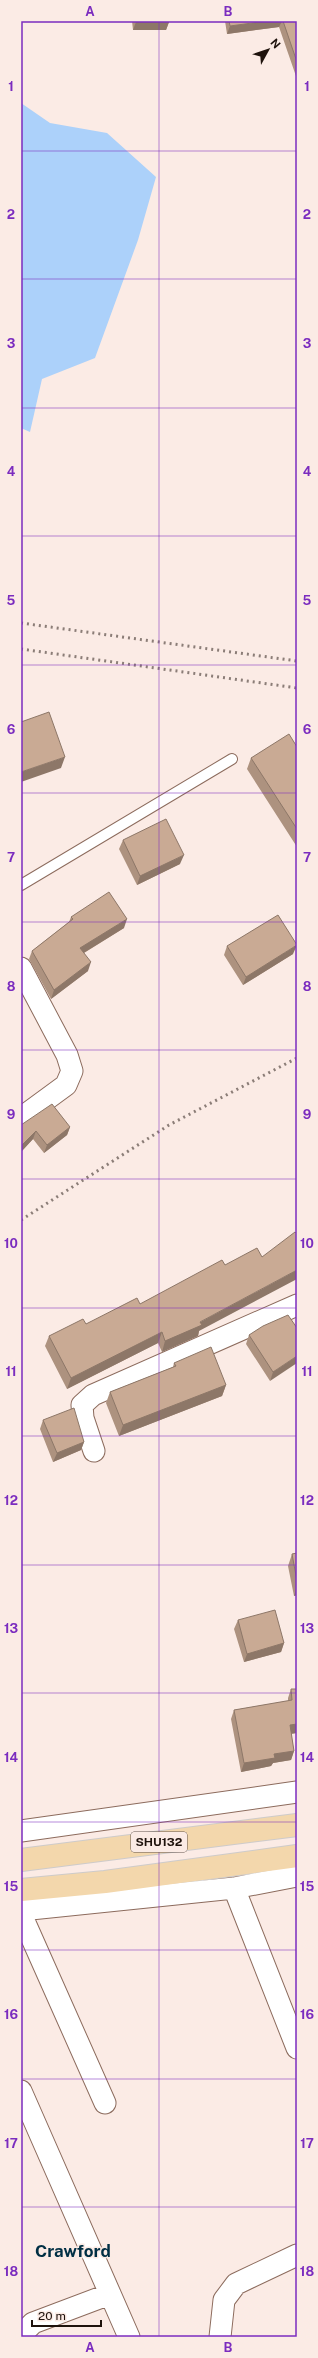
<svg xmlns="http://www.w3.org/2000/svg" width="318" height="2358" font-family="'Public Sans',sans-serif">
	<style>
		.water { fill: #acd1fa }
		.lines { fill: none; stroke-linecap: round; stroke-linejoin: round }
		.service-casing { stroke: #8c6b5d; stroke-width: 12 }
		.minor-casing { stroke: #8c6b5d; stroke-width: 23 }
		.primary-casing { stroke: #cecbca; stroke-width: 24 }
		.service { stroke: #fff; stroke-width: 10 }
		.minor { stroke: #fff; stroke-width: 21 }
		.primary { stroke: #f3d7ac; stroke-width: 22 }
		.rail { stroke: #8b7d77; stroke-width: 3; stroke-dasharray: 2 4; stroke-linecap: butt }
		.wall { fill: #ad927f }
		.shaded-wall { fill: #8d7768 }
		.building { fill: #c9aa94; stroke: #8d7768 }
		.grid { fill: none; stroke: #7b2cbf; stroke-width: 1; stroke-opacity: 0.55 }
		.labels { text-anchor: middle; stroke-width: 3; stroke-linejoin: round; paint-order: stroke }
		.shield { fill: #fbebe5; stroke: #60534d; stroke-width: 1 }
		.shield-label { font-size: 12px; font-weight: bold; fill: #1e120c }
		.district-label { font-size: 17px; font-weight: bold; fill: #002f44; stroke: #fbebe5 }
		.neatline { fill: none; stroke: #7b2cbf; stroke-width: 1.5 }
		.grid-label { font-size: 13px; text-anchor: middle; font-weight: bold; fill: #7b2cbf }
	</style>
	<rect width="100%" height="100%" fill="#fbebe5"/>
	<path class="water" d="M21,103L50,123L107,133L156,177L138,240L95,358L42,379L30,432L21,428Z"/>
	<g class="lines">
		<g class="service-casing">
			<path id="service" d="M21,885L232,759"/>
		</g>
		<g class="minor-casing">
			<path id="minor" d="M21,968L67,1055L72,1071L66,1085L21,1118
				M94,1451L83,1418L82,1405L93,1395L297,1305
				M21,1831L297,1792
				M234,1888L297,2048
				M21,1910L234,1888L297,1876
				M21,1914L105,2103
				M21,2091L129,2337
				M24,2337V2332L33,2323L110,2294
				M220,2337L224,2300L236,2284L297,2255"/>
		</g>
		<g class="primary-casing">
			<path id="primary" d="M21,1860L297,1825
				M21,1890L105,1882L297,1856"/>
		</g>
		<use href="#service" class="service"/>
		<use href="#minor" class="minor"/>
		<use href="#primary" class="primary"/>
		<path class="rail" d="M21,623L297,661
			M21,649L297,688
			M21,1220L169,1125L297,1058"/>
	</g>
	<path class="wall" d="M132,21H169V22L166,30H133Z
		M225,21H297V79L279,27L227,34Z
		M297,747V847L247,769L251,758Z
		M123,840L180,864L137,885L119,849Z
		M71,917L124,928L84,953L88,971L51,999L29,959L32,951L69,922Z
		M227,946L293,954L243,985L224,955Z
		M21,1125L70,1127L67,1135L44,1153L33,1139L21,1152Z
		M140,1304L199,1331L198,1336L162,1352L158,1343L67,1389L45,1346L49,1336L86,1324Z
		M297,1328L270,1381L246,1344L249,1335Z
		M174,1363L226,1385L222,1396L119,1436L106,1403L110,1392L173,1367Z
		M43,1420L84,1442L81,1450L53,1462L40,1429Z
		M297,1553V1595L294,1596L288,1566L292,1554Z
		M238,1620L284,1643L281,1652L244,1662L234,1629Z
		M291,1689L297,1733L291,1734L294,1751L291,1760L273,1763L271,1766L241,1772L231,1719L234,1710L288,1701V1698Z"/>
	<path class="shaded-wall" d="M267,21H282L279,27L227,34L230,26Z
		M136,22H169L166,30H133Z
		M65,757L61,768L21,782V772Z
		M184,855L180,864L137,885L140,876Z
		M127,919L124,928L77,957L80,948Z
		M297,945L293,954L243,985L246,977Z
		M91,962L88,971L51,999L54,990Z
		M70,1127L67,1135L44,1153L47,1145Z
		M36,1131L33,1139L21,1152V1146Z
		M297,1270V1279L199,1331L198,1336L162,1352L165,1341Z
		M162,1332L158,1343L67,1389L71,1378Z
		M297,1356V1363L270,1381L273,1372Z
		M226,1385L222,1396L119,1436L123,1425Z
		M84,1442L81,1450L53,1462L57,1453Z
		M297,1586V1595L294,1596Z
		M284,1643L281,1652L244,1662L247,1654Z
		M297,1724V1733L287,1734L290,1725Z
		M294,1751L291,1760L273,1763L271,1766L241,1772L244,1763L274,1754Z"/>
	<path class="building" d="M136,21H169V22H136Z
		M229,21H267L230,26Z
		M283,21H297V62Z
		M49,712L65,757L21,772V722Z
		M289,734L297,747V829L251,758Z
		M166,819L184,855L140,876L123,840Z
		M109,892L127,919L80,948L91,962L54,990L32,951L73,919L71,917Z
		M278,915L297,945L246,977L227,946Z
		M52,1104L70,1127L47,1145L36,1131L21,1146V1125Z
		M295,1232L297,1234V1270L200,1322L202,1325L165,1341L162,1332L71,1378L49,1336L83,1319L86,1324L137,1298L140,1304L222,1260L225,1265L257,1248L262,1257Z
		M288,1315L297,1328V1356L273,1372L249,1335L263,1326Z
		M211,1347L226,1385L123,1425L110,1392L176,1366L174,1363Z
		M74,1408L84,1442L57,1453L43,1420Z
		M297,1553V1581L292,1554Z
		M275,1610L284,1643L247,1654L238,1620Z
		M291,1689H297V1724L290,1725L294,1751L274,1754L275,1758L244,1763L234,1710L292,1700Z"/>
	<path class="grid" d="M159,21V2337M21,151H297M21,279H297M21,408H297M21,536H297M21,665H297M21,793H297M21,922H297M21,1050H297M21,1179H297M21,1308H297M21,1436H297M21,1565H297M21,1693H297M21,1822H297M21,1950H297M21,2079H297M21,2207H297"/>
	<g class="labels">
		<rect class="shield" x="131" y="1832" width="56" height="20" rx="3"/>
		<g class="shield-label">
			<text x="159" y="1846">SHU132</text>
		</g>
		<g class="district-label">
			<text x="73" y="2257">Crawford</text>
		</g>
	</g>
	<rect width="318" height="2358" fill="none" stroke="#fbebe5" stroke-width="44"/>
	<g transform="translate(268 50) rotate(50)" stroke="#fbebe5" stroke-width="3" paint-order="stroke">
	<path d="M0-3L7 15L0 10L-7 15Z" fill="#1e120c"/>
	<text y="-6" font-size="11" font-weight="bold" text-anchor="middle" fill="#1e120c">N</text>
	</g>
	<path d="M32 2320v6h69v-6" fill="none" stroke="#1e120c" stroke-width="2"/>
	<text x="38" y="2320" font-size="12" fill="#1e120c" stroke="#fbebe5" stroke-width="3" paint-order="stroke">20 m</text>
	<rect x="22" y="22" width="274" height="2314" class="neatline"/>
	<g class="grid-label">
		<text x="90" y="16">A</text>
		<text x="228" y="16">B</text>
		<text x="11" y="91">1</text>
		<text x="307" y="91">1</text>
		<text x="11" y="219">2</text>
		<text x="307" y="219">2</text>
		<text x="11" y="348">3</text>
		<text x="307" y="348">3</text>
		<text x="11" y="476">4</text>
		<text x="307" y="476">4</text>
		<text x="11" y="605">5</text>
		<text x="307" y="605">5</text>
		<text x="11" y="734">6</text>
		<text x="307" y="734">6</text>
		<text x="11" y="862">7</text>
		<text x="307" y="862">7</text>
		<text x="11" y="991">8</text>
		<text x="307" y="991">8</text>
		<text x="11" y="1119">9</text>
		<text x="307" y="1119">9</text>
		<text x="11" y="1248">10</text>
		<text x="307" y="1248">10</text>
		<text x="11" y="1376">11</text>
		<text x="307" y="1376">11</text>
		<text x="11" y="1505">12</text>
		<text x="307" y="1505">12</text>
		<text x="11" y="1633">13</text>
		<text x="307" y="1633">13</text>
		<text x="11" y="1762">14</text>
		<text x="307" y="1762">14</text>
		<text x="11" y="1891">15</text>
		<text x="307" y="1891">15</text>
		<text x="11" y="2019">16</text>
		<text x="307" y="2019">16</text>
		<text x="11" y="2148">17</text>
		<text x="307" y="2148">17</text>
		<text x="11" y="2276">18</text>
		<text x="307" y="2276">18</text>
		<text x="90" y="2352">A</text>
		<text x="228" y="2352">B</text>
	</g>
</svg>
